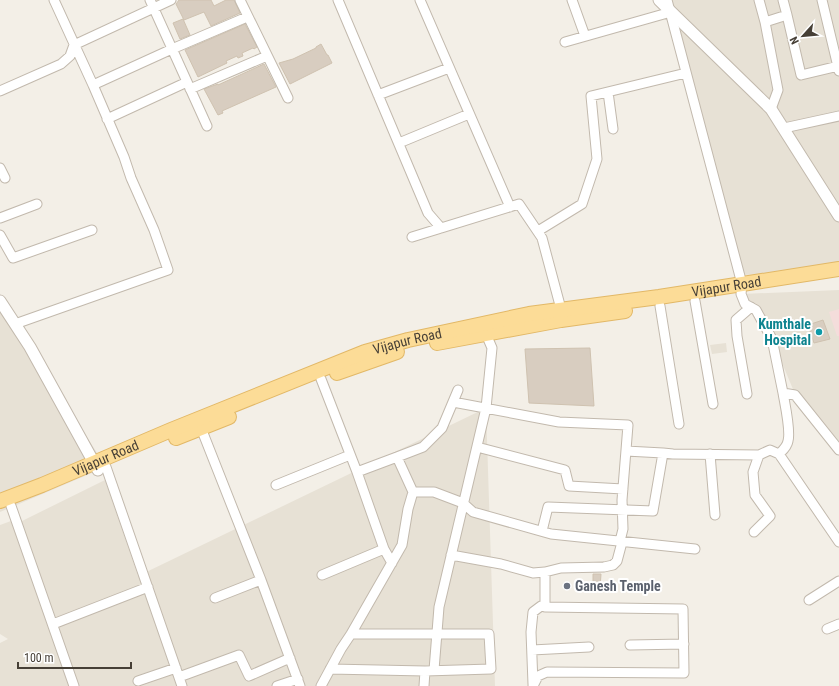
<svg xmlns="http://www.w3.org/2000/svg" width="839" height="686" font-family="'Roboto Condensed',sans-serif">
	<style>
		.residential { fill: #e7e1d5 }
		.medical { fill: #f4dddb }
		.building { fill: #d8cdc0; stroke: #cfc2b0 }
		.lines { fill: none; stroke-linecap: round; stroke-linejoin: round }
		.minor-casing { stroke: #c2b9ad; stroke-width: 11 }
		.tertiary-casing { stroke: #c2b9ad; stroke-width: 13 }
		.primary-casing { stroke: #e2b867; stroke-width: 16 }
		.minor { stroke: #fff; stroke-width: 9 }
		.tertiary { stroke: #fff; stroke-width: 11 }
		.primary { stroke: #fcdc97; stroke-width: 14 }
		.culture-dot { fill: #0f9aa8; stroke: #fff; stroke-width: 1.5 }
		.worship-dot { fill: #6b7280; stroke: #fff; stroke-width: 1.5 }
		.labels { text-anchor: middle; stroke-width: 4; stroke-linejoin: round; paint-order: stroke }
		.street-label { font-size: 14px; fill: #463f36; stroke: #fff }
		.culture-label { font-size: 14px; font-weight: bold; fill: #0d838f; stroke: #fff; text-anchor: end }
		.worship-label { font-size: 14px; font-weight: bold; fill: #5b616d; stroke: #fff; text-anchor: start }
	</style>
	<rect width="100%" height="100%" fill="#f3efe7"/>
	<path class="residential" d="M658,0H839V272L741,275L671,12Z
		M839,290V446L795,394L772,339L742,294Z
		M0,301L106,467L0,512Z
		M726,343L727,352L712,354L710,345Z
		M486,408L495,686H0V643L8,639L0,634V525L11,521L43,606L20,522L105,480L138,576Z"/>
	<path class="medical" d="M839,309V336H837L829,312Z"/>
	<path class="building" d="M179,0H211L214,6L226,0H234L240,13L211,26L204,12L184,20L176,4Z
		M183,19L190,35L180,39L173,23Z
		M245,24L257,47L254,49L253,48L242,53L243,56L238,58L237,56L226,61L227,63L198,77L185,50Z
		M321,44L327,55H328L332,63L290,84L279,63L293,59L316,48V47Z
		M264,64L276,87L222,111L223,113L218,115L204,89L218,84V85Z
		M823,320L830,339L814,343L808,325Z
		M590,348L594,406L529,403L525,349Z
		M593,574H601L600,588L593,587Z"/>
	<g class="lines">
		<g class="minor-casing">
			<path id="minor" d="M150,0L207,126
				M240,0L288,98
				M338,0L428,213L441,228
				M420,0L510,207
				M572,0L585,36
				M667,0L742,284L741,294L745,304L756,310L772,339L783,393L795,395L839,450
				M759,0L765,22L778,90L771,109
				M822,0L839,71
				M787,15L801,75L838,66
				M765,22L787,15L783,0
				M565,42L671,12
				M93,85L172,49L247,17
				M190,89L267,56
				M0,91L61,64L70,56L74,45L171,0
				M608,92L613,129
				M378,95L449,68
				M107,119L187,82
				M784,128L839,116
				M399,143L469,114
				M0,168L5,178
				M0,218L37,204
				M538,231L582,204L597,159L591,96L686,73
				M0,235L13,258L92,230
				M412,237L519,204L542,238L561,309
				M695,301L713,404
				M660,306L679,424
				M15,324L168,270L154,230L131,178L124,157L93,85L54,0
				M321,379L357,472L384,549L392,563
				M747,394L737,336L736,320L751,307
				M453,402L559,422L628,425L622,500L623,529L620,541L621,546L617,561L613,565L604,567L561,568L545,572V607
				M201,428L261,580L300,686
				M477,447L565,470L569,486L623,489
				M626,451L663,453
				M710,454L715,515
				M779,454L839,542
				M106,467L182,686
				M357,472L397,457
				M276,485L350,455
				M413,492H434L463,503L473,512L551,534L695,549
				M11,506L74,686
				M542,531L548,507L653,511L663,453L673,454L759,455
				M754,532L770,516L755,495L753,472L759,455L770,450L779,454C783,450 787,447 788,441C791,431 785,405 783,393
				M451,555L501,564L533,573L545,572
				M322,575L384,549
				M215,598L261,580
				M809,600L839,581
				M53,624L148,587
				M827,629L839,624
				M630,645L684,644
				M532,650L589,647
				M330,669L425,671L491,669L489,634H351
				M434,670L439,607L486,408L492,348L486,334
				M179,677L239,655L249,676L290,658
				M138,681L176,668
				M277,686L298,679
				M321,686L341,649L351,634L402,545L408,509L413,492L397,457L423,447L442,428L458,390
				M424,686L425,671
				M533,686L538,676L547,672L684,673L683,609L545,607L541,606L533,612L531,632L533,684"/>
		</g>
		<g class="tertiary-casing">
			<path id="tertiary" d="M659,0L771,109L839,216
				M0,301L30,347L98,470"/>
		</g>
		<g class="primary-casing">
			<g id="primary">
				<path d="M437,343L561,320L625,311"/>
				<path d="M337,373L397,352"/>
				<path d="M176,438L229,417"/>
				<path id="s1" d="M0,501L42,485L171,430L365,352L408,340L529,314L659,297L839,269"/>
			</g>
		</g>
		<use href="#minor" class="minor"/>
		<use href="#tertiary" class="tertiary"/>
		<use href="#primary" class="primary"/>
	</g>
	<circle class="culture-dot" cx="819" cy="332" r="4"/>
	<circle class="worship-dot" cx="567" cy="586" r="4"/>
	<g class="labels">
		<g class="street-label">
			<text dy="5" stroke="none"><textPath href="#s1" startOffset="762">Vijapur Road</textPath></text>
			<text dy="5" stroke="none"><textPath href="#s1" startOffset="438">Vijapur Road</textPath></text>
			<text dy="5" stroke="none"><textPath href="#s1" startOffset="114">Vijapur Road</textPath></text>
		</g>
		<g class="culture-label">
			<text x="811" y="329">Kumthale<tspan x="811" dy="16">Hospital</tspan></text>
		</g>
		<g class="worship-label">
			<text x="575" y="591">Ganesh Temple</text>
		</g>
	</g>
	<g transform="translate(803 36) rotate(243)" stroke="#ffffff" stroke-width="3" paint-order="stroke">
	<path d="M0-3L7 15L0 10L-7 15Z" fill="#463f36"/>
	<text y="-6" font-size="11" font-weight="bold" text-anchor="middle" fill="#463f36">N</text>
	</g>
	<path d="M18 662v6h113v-6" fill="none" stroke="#463f36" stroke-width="2"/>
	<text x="24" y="662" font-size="12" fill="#463f36" stroke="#ffffff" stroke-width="3" paint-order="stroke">100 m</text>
</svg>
